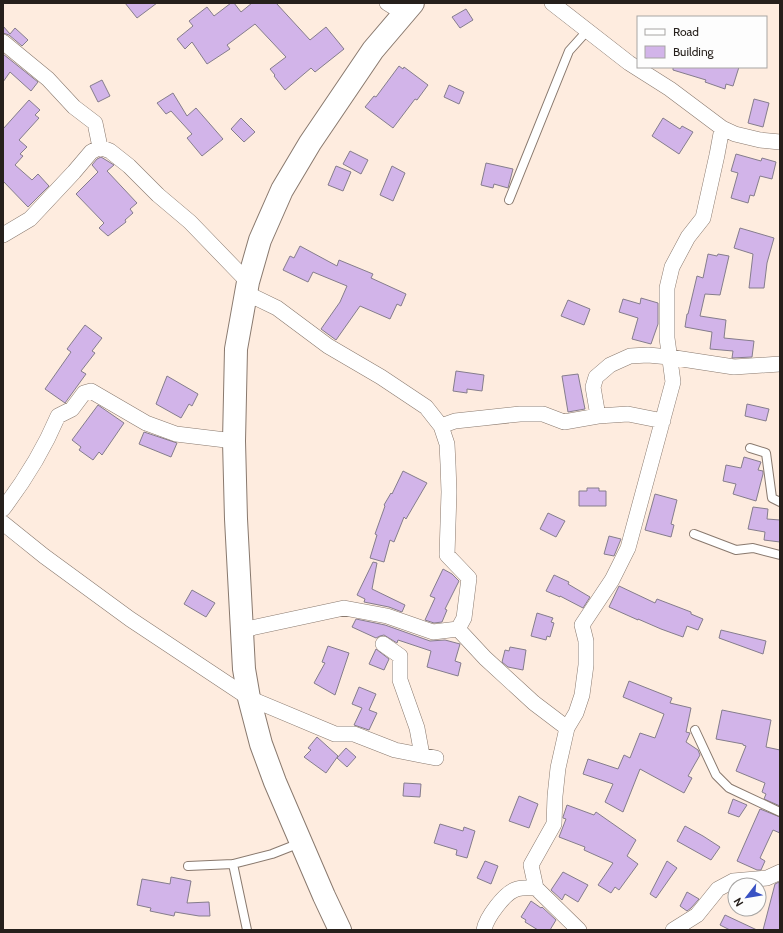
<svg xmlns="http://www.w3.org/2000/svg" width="783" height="933" font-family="Cabin,sans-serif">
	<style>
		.building { fill: #d2b4e9; stroke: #857d8c }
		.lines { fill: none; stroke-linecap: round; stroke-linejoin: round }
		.lane-casing { stroke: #89796e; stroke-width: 10 }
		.street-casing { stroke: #89796e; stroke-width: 16 }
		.secondary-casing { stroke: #89796e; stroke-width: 24 }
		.lane { stroke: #fff; stroke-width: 8 }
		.street { stroke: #fff; stroke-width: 15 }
		.secondary { stroke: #fff; stroke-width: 22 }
	</style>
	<rect width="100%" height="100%" fill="#feecdf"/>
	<path class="building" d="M125,3H157L137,18Z
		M231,3H234L241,12L252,3H276L310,40L326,27L344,49L315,72L311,68L285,90L274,76L275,75L270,69L286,57L255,24L227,45L230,49L207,64L192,42L185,49L177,39L193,26L189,21L207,7L214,16Z
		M466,9L473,20L460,28L452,17Z
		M3,26L10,34L15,28L28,40L22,46L9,35L3,33Z
		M3,54L38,82L31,91L10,72L3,82Z
		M399,66L403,69L404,67L428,85L417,100L415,99L393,128L365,107L374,96L376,97Z
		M673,67H739L733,86L726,84L725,89L705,82L706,80L673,70Z
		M102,80L110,96L98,102L90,86Z
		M449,85L464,92L459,104L444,97Z
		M173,93L187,116L196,108L223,139L202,156L187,138L192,134L171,111L166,114L157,103Z
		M754,99L769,103L763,127L748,123Z
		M29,100L40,110L35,115L39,118L19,140L27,147L20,154L23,156L15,165L32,180L38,174L49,186L28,207L3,181V129Z
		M241,118L255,132L244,142L231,129Z
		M663,118L680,129L682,126L693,132L679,154L652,136Z
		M350,151L368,160L361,174L343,164Z
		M736,154L761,161L762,158L776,162L772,179L760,176L754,196L750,195L748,203L731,198L738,173L731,171Z
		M101,157L114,165L107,171L137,203L130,209L133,213L125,220L126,222L108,236L99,228L104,223L76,194L98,172L92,165L97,159Z
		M486,163L513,169L508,188L494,184L493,188L481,185Z
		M336,166L351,172L343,191L328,185Z
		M392,166L405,173L393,201L380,195Z
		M740,228L774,238L767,263L764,288H749L753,254L734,248Z
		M300,246L337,266L339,260L373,274L371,278L406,294L401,306L397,304L390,319L360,306L336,340L321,329L340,302L347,286L313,272L308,282L283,270L290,256L294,258Z
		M708,254L717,256L718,254L729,256L720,295L705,294L700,316L726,320L724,338L754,341L752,357L732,358L733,351L710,349L712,332L685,327L687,314H688L697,276L703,278Z
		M641,298L658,303V324L651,344L632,339L638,318L619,312L623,299L640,304Z
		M568,300L590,309L584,325L561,316Z
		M85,325L102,338L92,351L95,353L81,371L86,374L65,403L45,389L71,352L67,349Z
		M456,371L484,375L482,391L467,389V393L453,391Z
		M578,374L585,409L568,412L562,376Z
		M167,376L198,394L192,406L189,404L181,418L156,404Z
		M747,404L769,409L766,421L745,416Z
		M98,405L124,423L102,455L99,452L93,460L79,450L81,447L72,440Z
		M144,432L177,443L171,457L139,444Z
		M744,457L761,462L758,470L763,471V474L756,501L733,494L736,484L723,481L726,465L741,468Z
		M403,471L427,483L406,519L404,517L394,542L390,540L384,562L370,558L377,535L375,534L385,506L384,505L391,493L392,494Z
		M587,488H599V491H606V506H579V491H587Z
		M655,494L677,500L671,524L674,525L671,537L645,530Z
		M753,507L768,509L767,519L780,520V542L764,540L765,532L748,529Z
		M548,513L565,521L556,537L540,529Z
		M609,536L621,539L614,556L604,554Z
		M373,562L377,563L372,589L405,605L402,612L389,607L364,602L365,599L357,595Z
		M443,569L452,574L459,581L445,609L447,610L442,622L434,623L425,620L435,598L430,596Z
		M554,575L569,582L568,584L590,597L583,608L560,596V597L546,591Z
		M619,586L655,603L657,599L691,612V614L703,619L698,630L687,626L683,637L661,629L638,619V620L609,607Z
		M192,590L215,603L206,617L184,604Z
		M537,613L553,618L551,622L554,623L550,637L547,636L546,640L531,636Z
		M356,619L385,625L430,641L445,640L460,644L455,661L461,663L458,676L427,667L431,651L398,640L397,643L384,635L380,636L376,638L352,627Z
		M721,630L766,641L763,654L719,638Z
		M328,646L349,653L335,695L314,683L325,663L322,662Z
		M510,647L526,650L523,670L508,667L502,662L505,650L509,651Z
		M376,649L389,659L384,670L369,664Z
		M629,681L672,698L670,703L691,708L686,732L690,733L686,742L698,750L700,755L688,776L692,778L684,793L640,769L623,812L605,802L613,784L583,774L588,759L618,769L624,755L630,758L640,733L655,738L664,714L623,697Z
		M359,687L376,694L369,710L377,713L369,730L354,725L362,708L352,704Z
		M722,710L771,720L766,747L780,750V806L764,799L766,794L762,792L765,783L736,771L746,746L743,745V744L716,739Z
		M317,737L338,756L326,773L304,757L311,750L308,748Z
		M346,748L356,757L347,767L337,758Z
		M404,783L421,784L420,797L403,796Z
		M519,796L538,804L529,828L509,821Z
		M733,799L747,805L739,817L728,813Z
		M567,805L594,815L596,812L636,840L627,856L638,864L619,890L615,887L611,893L598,885L613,863L584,850L585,847L559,837L566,819L563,818V817Z
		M760,809L780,817V833L773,830L760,858L765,861L761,870H757L737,861Z
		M440,824L463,831L464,827L475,831L467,858L456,855L457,850L434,843Z
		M685,826L703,836L720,847L711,860L677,841Z
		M485,861L498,866L491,884L477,878Z
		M667,861L677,868L656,898L650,894Z
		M563,872L588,885L578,902L565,894L562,900L551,890Z
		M171,877L191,881L187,903L209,902L210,916H199L175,912L174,916L150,911L151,908L137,905L142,879L170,884Z
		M779,882L780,930H763L775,884Z
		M687,892L699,899L691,908L687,911L680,906Z
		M531,901L541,908L542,907L556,920L550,930H538L525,922L526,920L521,917Z
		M725,915L757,930H730L720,925Z"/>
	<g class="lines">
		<g class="lane-casing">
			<path id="lane" d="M509,200L569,51L587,31
				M750,448L766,453L772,498L780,502
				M694,534L736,550L753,548L780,555
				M695,730L716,775L729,788L780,812
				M233,864L247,930
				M188,866L233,864L272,854L300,843"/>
		</g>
		<g class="street-casing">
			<path id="street" d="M387,3L403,13
				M552,3L629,63L670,89L722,128L735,134L760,140L780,142
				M3,42L48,79L74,107L95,123L100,147
				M3,235L30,219L74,172L91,152L100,147L110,151L129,166L158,195L190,222L248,282
				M598,416L593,387L596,377L610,365L630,356L648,355L669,357L734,367L780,364
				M441,426L455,421L483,418L520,414H543L564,422L598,416L628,414L663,421
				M3,509C25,480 44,449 58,416L72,409L84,393L91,391L146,423L176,434L234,441
				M3,523L44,556L130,619L249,698L335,734H354L395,750L436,758
				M458,629L485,658L534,703L567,728
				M242,630L344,608L387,616L433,632L458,629L464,618L469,578L447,555L449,492L448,464L447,444L441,426L426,407L381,377L328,346L277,308L246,293
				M383,644L400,656V680L417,728L422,755
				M536,888L531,865L554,824L555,796L558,768L567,728L576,713L582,695L586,665V641L582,625L612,580L628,548L673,382L667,338V288L672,267L688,237L703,218L717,155L722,128
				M484,930C486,918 505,892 517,889C523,887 530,888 536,888L579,930
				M673,930L697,915L718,889L733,881L767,878L780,872"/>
		</g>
		<g class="secondary-casing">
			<path id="secondary" d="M340,930L324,896L275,782L261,744L249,698L244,669L236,519L234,441L236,349L248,282L260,240L282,190L310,143L373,50L413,3"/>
		</g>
		<use href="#lane" class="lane"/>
		<use href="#street" class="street"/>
		<use href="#secondary" class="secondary"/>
	</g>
	<rect width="783" height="933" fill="none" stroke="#26201c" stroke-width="8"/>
	<rect x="637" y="16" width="130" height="52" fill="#fdfdfd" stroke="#a7a5a3"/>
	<rect x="645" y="29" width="20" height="6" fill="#ffffff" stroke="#a7a5a3"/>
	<text x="673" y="36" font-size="12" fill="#26201c">Road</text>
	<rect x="645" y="46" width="20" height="12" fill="#d2b4e9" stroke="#a7a5a3"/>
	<text x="673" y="56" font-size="12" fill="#26201c">Building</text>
	<g transform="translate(747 897) rotate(239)"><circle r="19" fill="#fdfdfd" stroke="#a7a5a3"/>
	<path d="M0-3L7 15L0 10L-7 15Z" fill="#3952c4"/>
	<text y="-6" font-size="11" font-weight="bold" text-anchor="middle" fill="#26201c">N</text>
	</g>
</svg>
